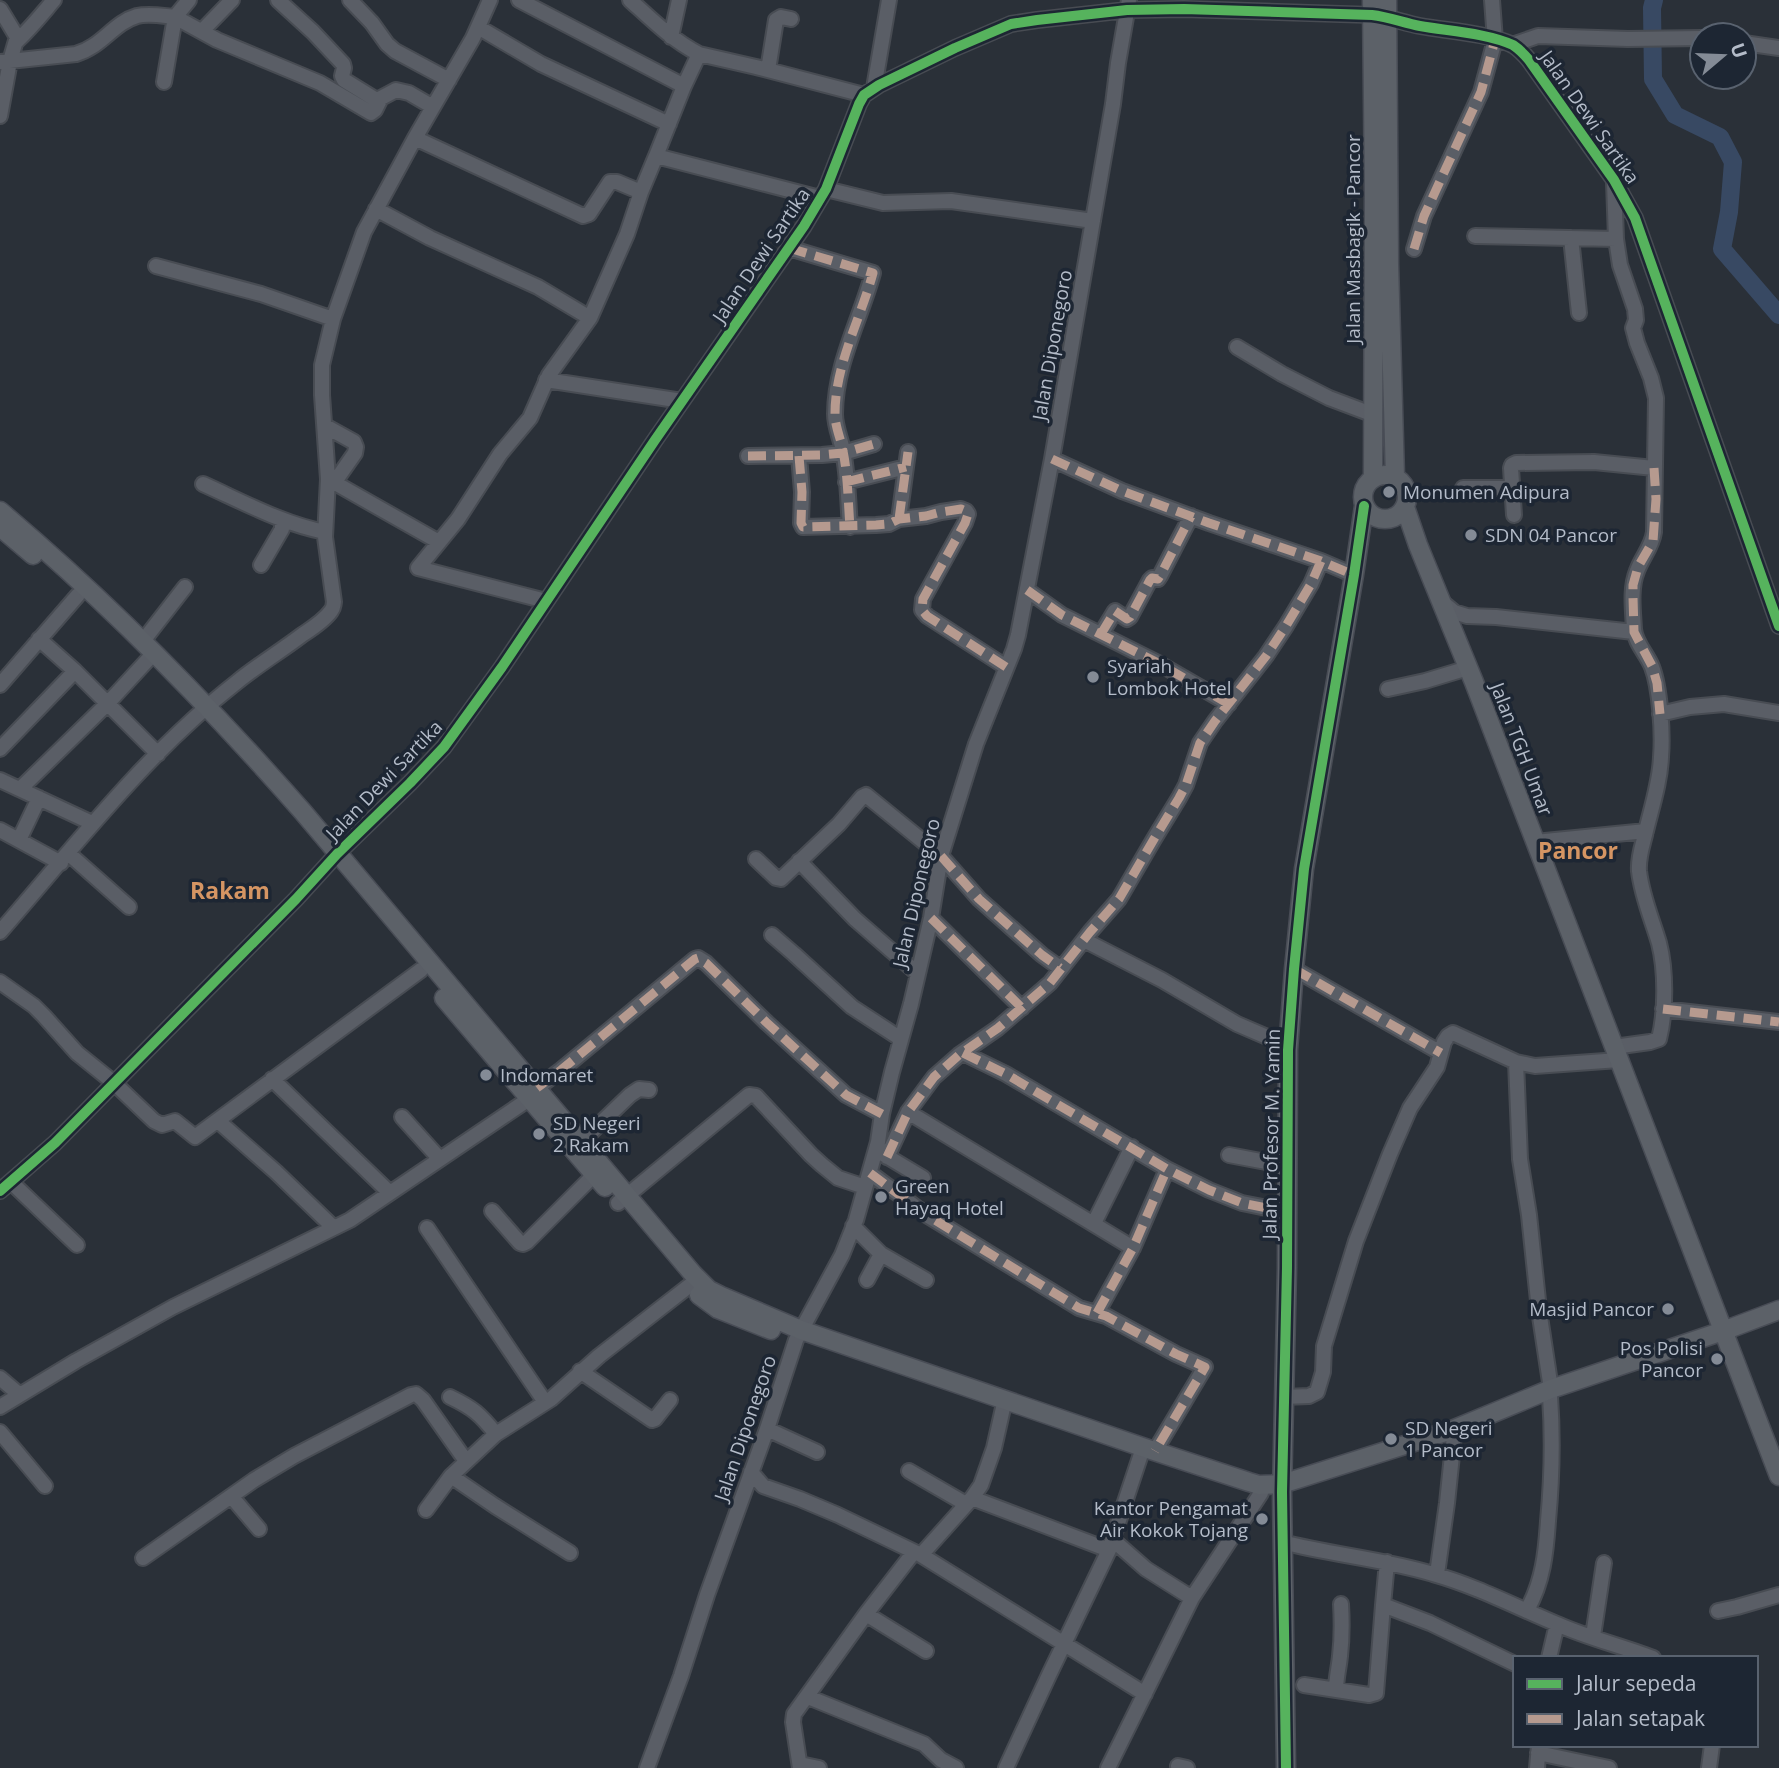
<svg xmlns="http://www.w3.org/2000/svg" width="1779" height="1768" font-family="'Open Sans',sans-serif">
	<style>
		.lines { fill: none; stroke-linecap: round; stroke-linejoin: round }
		.river { stroke: #384963; stroke-width: 18 }
		.minor-casing { stroke: #484c53; stroke-width: 18 }
		.major-casing { stroke: #484c55; stroke-width: 21 }
		.minor { stroke: #5a5e66; stroke-width: 14 }
		.major { stroke: #5c6168; stroke-width: 18 }
		.quiet { stroke: #b69a8f; stroke-width: 9; stroke-dasharray: 18 9; stroke-linecap: butt }
		.cycleway-casing { stroke: #1d2633; stroke-width: 15 }
		.cycleway { stroke: #56b35d; stroke-width: 10 }
		.poi-dot { fill: #848b96; stroke: #1d2633; stroke-width: 2.5 }
		.labels { text-anchor: middle; stroke-width: 7; stroke-linejoin: round; paint-order: stroke }
		.street-label { font-size: 19px; fill: #b4bcc9; stroke: #1d2633 }
		.poi-label { font-size: 19px; fill: #b4bcc9; stroke: #1d2633; text-anchor: start }
		.quarter-label { font-size: 23px; font-weight: bold; fill: #d59563; stroke: #1d2633 }
	</style>
	<rect width="100%" height="100%" fill="#2a3038"/>
	<g class="lines">
		<path class="river" d="M1654,0L1652,8L1653,79L1675,115L1720,137L1733,162L1729,212L1722,249L1779,315"/>
		<g class="minor-casing">
			<path id="minor" d="M278,0L313,32L343,64L344,68L342,76L344,80L378,101
				M350,0L372,23L387,44L395,51L449,80
				M519,0L684,86
				M630,0C652,20 672,40 699,54
				M0,9L17,37L10,61L0,116
				M478,27L541,64L669,124
				M202,31L232,0
				M671,37L679,0
				M17,41C31,28 42,14 54,0
				M1744,43L1779,48
				M1512,45L1538,36L1628,39L1702,38
				M0,62L76,54C103,46 113,23 137,16C149,13 163,16 175,17L189,0
				M768,70L776,20L781,17L791,19
				M164,82L175,17L217,40L320,83L371,113L375,110L381,98L396,90L409,93L433,107
				M874,88L889,0
				M415,138L473,38L490,0
				M656,156L684,86L699,54L756,67L864,95
				M1614,182L1616,239L1620,265L1635,309L1636,320L1633,328L1637,343L1651,378L1656,398L1654,532C1652,547 1642,557 1637,571C1630,588 1633,610 1634,629C1635,643 1647,654 1652,667C1660,688 1663,733 1661,757C1660,783 1651,809 1645,835C1642,847 1638,858 1639,871C1642,897 1652,919 1659,943C1666,970 1666,1012 1659,1039L1650,1042L1614,1047
				M826,189L883,203L951,201L1093,221
				M376,209L430,238L538,287L590,318L549,375L530,418L500,454L458,519L418,568L546,601
				M1475,236L1616,239
				M1571,238L1579,313
				M789,248L873,273C860,320 835,365 835,414C835,427 841,439 843,451C848,476 848,502 850,527
				M1414,249L1424,216L1481,92L1495,40L1492,0
				M156,266L261,294L333,319
				M590,318L627,234L641,192
				M1237,347L1282,374L1329,398L1374,415
				M546,380L682,401
				M325,426L354,442L356,447L355,453L334,483
				M748,456L822,455L843,453L874,444
				M799,456L802,492L801,523L803,527L876,525L889,524L899,519L926,516L941,512L961,509L966,511L968,514L965,523L923,599L922,610L927,616L1006,667
				M1052,459L1122,491L1209,523L1321,561L1354,575
				M328,479L439,542
				M846,482L906,467
				M203,484C243,502 283,524 325,532
				M1463,488H1513
				M1514,515L1511,468L1512,465L1516,463L1594,462L1654,468
				M899,519L908,452
				M261,565L282,529V520
				M1027,590L1062,615L1158,663L1229,704
				M1442,602L1454,612L1467,616L1496,617L1634,632
				M1101,634L1115,611L1127,619L1130,617L1150,580L1152,578L1158,579L1160,576L1191,516
				M39,639L75,671L158,754
				M143,641L185,587
				M0,685L78,595
				M1388,689L1425,681L1468,668
				M1660,714L1690,707L1724,704L1779,713
				M0,749L75,671
				M0,780L92,823
				M20,789L108,703L154,653
				M0,830L61,863
				M19,840L39,798
				M1535,842L1646,831
				M68,853L129,907
				M756,859L776,878L781,879L839,824L862,797L866,795L941,856L979,899L1042,955L1060,968
				M799,861L855,919L917,973
				M931,918L1022,1008
				M0,932C75,846 146,753 237,682C258,665 281,651 302,635C311,629 324,621 331,611C334,607 333,607 334,602L325,537L328,479L322,395V365L333,319L364,232L415,138L583,216L589,214L610,182H617L641,192L656,156L820,198
				M772,935L794,954L852,1007L901,1039
				M1084,940L1162,980L1237,1024L1274,1040L1288,1050
				M1294,969L1441,1053
				M0,982L34,1006L44,1016L77,1053L113,1082L154,1121L162,1125L175,1121L195,1137L421,970
				M1663,1009L1779,1022
				M963,1053L1006,1074L1167,1169L1209,1190L1242,1203L1287,1212
				M1516,1062L1520,1159L1529,1215L1539,1310L1551,1389
				M272,1079L390,1193
				M537,1088L561,1070L695,959L698,958L706,963L766,1022L846,1095L882,1114
				M908,1112L1133,1248
				M402,1117L439,1158
				M218,1121L276,1172L334,1228
				M582,1141L630,1095L639,1089L649,1090
				M881,1150L883,1154L923,1178
				M1229,1155L1287,1166
				M887,1157L908,1112L934,1077L959,1055L998,1028L1050,983L1090,932L1119,899L1154,839L1179,798L1186,785L1200,743L1215,721L1266,656L1286,626L1311,584L1321,561
				M870,1173L925,1214L1079,1308L1106,1316L1176,1354L1205,1367L1155,1451
				M11,1182L77,1245
				M0,1191L55,1143L296,899L337,854L410,783L444,747L502,667L655,440L804,226L826,189L859,104L864,95L879,85L955,48L1011,24L1037,20L1127,10L1184,9L1372,15C1389,17 1404,23 1420,26C1448,31 1487,33 1513,45C1519,49 1524,54 1529,60L1614,180L1635,218L1779,626
				M618,1203L749,1095L756,1096L811,1155L822,1165L838,1178L865,1187
				M492,1211L520,1243L523,1244L527,1242L594,1175
				M1094,1223L1132,1147
				M853,1226L881,1254L926,1280
				M427,1228L545,1402
				M867,1280L881,1254
				M1097,1313L1133,1248L1167,1169
				M580,1371L652,1420L655,1419L670,1400
				M0,1378L20,1395
				M450,1397C473,1408 480,1414 496,1434
				M1284,1397L1309,1396L1317,1392L1323,1372L1324,1346L1356,1241L1390,1154L1410,1108L1437,1067L1444,1042L1448,1036L1453,1033L1516,1062L1535,1066L1619,1060
				M0,1407L76,1361L173,1307L350,1220L529,1099
				M767,1429L817,1452
				M0,1432L45,1486
				M909,1471L966,1504
				M751,1472L763,1486L800,1499L838,1515L921,1555L1145,1694
				M451,1476L495,1506L570,1553
				M231,1496L259,1529
				M972,1498L1109,1550
				M426,1510L451,1476L496,1434L551,1399L599,1356L689,1286
				M1113,1540L1146,1569L1192,1598
				M1282,1542C1332,1555 1384,1559 1433,1574C1476,1586 1516,1607 1557,1624C1588,1638 1622,1646 1653,1658
				M921,1555L972,1498L981,1485L994,1448L1003,1408
				M143,1558L254,1480L294,1456L411,1395L416,1394L423,1400L466,1461
				M1387,1562L1383,1605L1430,1623L1515,1664
				M1437,1574L1447,1503L1454,1436
				M1527,1610C1543,1582 1546,1552 1548,1521C1552,1479 1553,1438 1550,1396
				M1718,1611L1737,1607L1779,1595
				M866,1614L926,1651
				M1593,1636L1604,1563
				M1549,1658L1557,1624
				M1304,1685L1369,1695L1376,1693L1383,1605
				M1336,1690C1336,1678 1339,1667 1340,1656C1342,1639 1342,1621 1341,1604
				M808,1697L924,1744L941,1760L956,1768
				M1538,1753L1609,1768
				M800,1764L819,1768
				M1178,1766L1187,1768
				M647,1768L681,1676L707,1595L767,1429L796,1340L842,1255L856,1220L878,1142L882,1114L892,1072L911,1004L931,918L941,856L976,744L1014,649L1018,635L1052,459L1113,104L1118,63L1129,0
				M800,1768L793,1722L794,1714L866,1614L914,1552
				M1006,1768L1049,1675L1109,1550L1141,1454
				M1108,1768L1192,1598L1261,1493
				M1537,1768L1539,1745
				M1709,1768L1712,1745"/>
		</g>
		<g class="major-casing">
			<path id="major" d="M1372,0L1374,197L1373,478
				M1387,0L1389,264L1395,477
				M1363 497a22 22 0 1 1 44 0a22 22 0 1 1-44 0Z
				M1405,507L1418,545L1474,682L1779,1476
				M0,511C109,603 209,705 303,812L693,1274L709,1290L721,1296L801,1330L1148,1449L1249,1482L1259,1485L1282,1484L1452,1430L1551,1389L1723,1331L1779,1310
				M0,527L33,555
				M444,998L605,1187
				M699,1295L718,1309L771,1330
				M1286,1768L1282,1492L1287,1268L1288,1050L1294,969L1304,869L1354,575L1364,506"/>
		</g>
		<use href="#minor" class="minor"/>
		<use href="#major" class="major"/>
		<path class="quiet" d="M789,248L873,273C860,320 835,365 835,414C835,427 841,439 843,451C848,476 848,502 850,527
			M1414,249L1424,216L1481,92L1495,40
			M748,456L822,455L843,453L874,444
			M799,456L802,492L801,523L803,527L876,525L889,524L899,519L926,516L941,512L961,509L966,511L968,514L965,523L923,599L922,610L927,616L1006,667
			M1052,459L1122,491L1209,523L1321,561L1354,575
			M1654,468L1656,499L1653,541L1638,567L1633,585V597L1634,632L1652,666L1657,683L1660,714
			M846,482L906,467
			M899,519L908,452
			M1027,590L1062,615L1158,663L1229,704
			M1101,634L1115,611L1127,619L1130,617L1150,580L1152,578L1158,579L1160,576L1191,516
			M941,856L979,899L1042,955L1060,968
			M931,918L1022,1008
			M1294,969L1441,1053
			M1663,1009L1779,1022
			M963,1053L1006,1074L1167,1169L1209,1190L1242,1203L1287,1212
			M537,1088L561,1070L695,959L698,958L706,963L766,1022L846,1095L882,1114
			M887,1157L908,1112L934,1077L959,1055L998,1028L1050,983L1090,932L1119,899L1154,839L1179,798L1186,785L1200,743L1215,721L1266,656L1286,626L1311,584L1321,561
			M870,1173L925,1214L1079,1308L1106,1316L1176,1354L1205,1367L1155,1451
			M1097,1313L1133,1248L1167,1169"/>
		<g class="cycleway-casing">
			<path id="cycleway" d="M0,1191L55,1143L296,899L337,854L410,783L444,747L502,667L655,440L804,226L826,189L859,104L864,95L879,85L955,48L1011,24L1037,20L1127,10L1184,9L1372,15C1389,17 1404,23 1420,26C1448,31 1487,33 1513,45C1519,49 1524,54 1529,60L1614,180L1635,218L1779,626
				M1286,1768L1282,1492L1287,1268L1288,1050L1294,969L1304,869L1354,575L1364,506"/>
		</g>
		<use href="#cycleway" class="cycleway"/>
	</g>
	<g class="poi-dot">
		<circle cx="1389" cy="492" r="7"/>
		<circle cx="1471" cy="535" r="7"/>
		<circle cx="1093" cy="677" r="7"/>
		<circle cx="486" cy="1075" r="7"/>
		<circle cx="539" cy="1134" r="7"/>
		<circle cx="881" cy="1197" r="7"/>
		<circle cx="1668" cy="1309" r="7"/>
		<circle cx="1717" cy="1359" r="7"/>
		<circle cx="1391" cy="1439" r="7"/>
		<circle cx="1262" cy="1519" r="7"/>
	</g>
	<g class="labels">
		<g class="street-label">
			<text transform="translate(1590 117) rotate(55)" y="7">Jalan Dewi Sartika</text>
			<text transform="translate(1353 239) rotate(-90)" y="7">Jalan Masbagik - Pancor</text>
			<text transform="translate(761 255) rotate(-56)" y="7">Jalan Dewi Sartika</text>
			<text transform="translate(1052 345) rotate(-80)" y="7">Jalan Diponegoro</text>
			<text transform="translate(1522 749) rotate(69)" y="7">Jalan TGH Umar</text>
			<text transform="translate(384 780) rotate(-46)" y="7">Jalan Dewi Sartika</text>
			<text transform="translate(916 893) rotate(-77)" y="7">Jalan Diponegoro</text>
			<text transform="translate(1271 1134) rotate(-89)" y="7">Jalan Profesor M. Yamin</text>
			<text transform="translate(745 1428) rotate(-71)" y="7">Jalan Diponegoro</text>
		</g>
		<g class="poi-label">
			<text x="1403" y="499">Monumen Adipura</text>
			<text x="1485" y="542">SDN 04 Pancor</text>
			<text x="1107" y="673">Syariah<tspan x="1107" dy="22">Lombok Hotel</tspan></text>
			<text x="500" y="1082">Indomaret</text>
			<text x="553" y="1130">SD Negeri<tspan x="553" dy="22">2 Rakam</tspan></text>
			<text x="895" y="1193">Green<tspan x="895" dy="22">Hayaq Hotel</tspan></text>
			<text x="1654" y="1316" text-anchor="end">Masjid Pancor</text>
			<text x="1703" y="1355" text-anchor="end">Pos Polisi<tspan x="1703" dy="22">Pancor</tspan></text>
			<text x="1405" y="1435">SD Negeri<tspan x="1405" dy="22">1 Pancor</tspan></text>
			<text x="1248" y="1515" text-anchor="end">Kantor Pengamat<tspan x="1248" dy="22">Air Kokok Tojang</tspan></text>
		</g>
		<g class="quarter-label">
			<text x="1578" y="859">Pancor</text>
			<text x="230" y="899">Rakam</text>
		</g>
	</g>
	<rect x="1513" y="1656" width="245" height="91" fill="#1d2633" stroke="#59626f" stroke-width="2"/>
	<rect x="1527" y="1679" width="35" height="10" fill="#56b35d" stroke="#59626f" stroke-width="2"/>
	<text x="1576" y="1691" font-size="21" fill="#b4bcc9">Jalur sepeda</text>
	<rect x="1527" y="1714" width="35" height="10" fill="#b69a8f" stroke="#59626f" stroke-width="2"/>
	<text x="1576" y="1726" font-size="21" fill="#b4bcc9">Jalan setapak</text>
	<g transform="translate(1723 56) rotate(71)"><circle r="33" fill="#1d2633" stroke="#59626f" stroke-width="2"/>
	<path d="M0-5L12 26L0 18L-12 26Z" fill="#848b96"/>
	<text y="-10" font-size="19" font-weight="bold" text-anchor="middle" fill="#b4bcc9">U</text>
	</g>
</svg>
